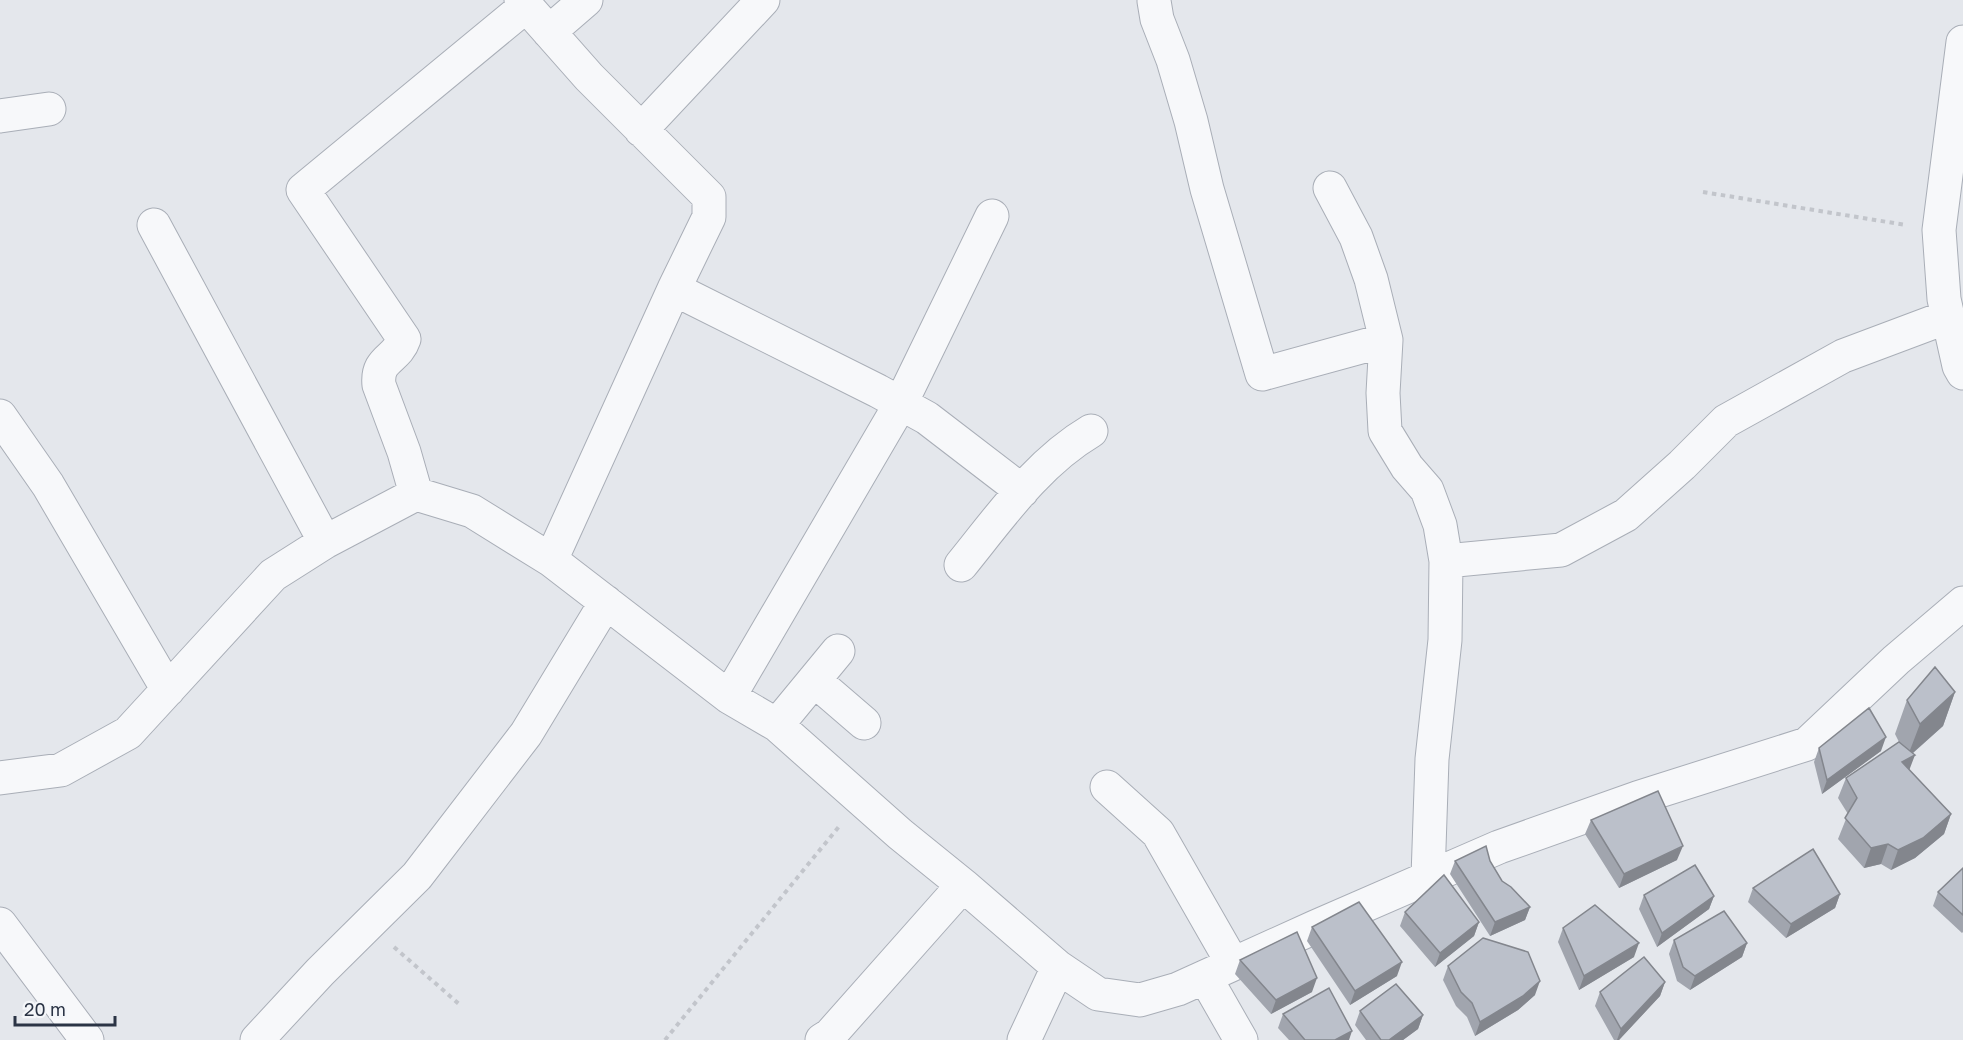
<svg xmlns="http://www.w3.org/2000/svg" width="1963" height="1040" font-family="'Golos Text',sans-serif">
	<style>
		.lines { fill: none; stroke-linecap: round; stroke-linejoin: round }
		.minor-casing { stroke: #a9aeb7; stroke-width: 35 }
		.path { stroke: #c2c5cb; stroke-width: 4; stroke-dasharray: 4.5 4.5; stroke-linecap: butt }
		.minor { stroke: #f7f8fa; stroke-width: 33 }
		.wall { fill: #a1a5ae }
		.shaded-wall { fill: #83868d }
		.building { fill: #bbc0ca; stroke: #83868d; stroke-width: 1.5 }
	</style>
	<rect width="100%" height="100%" fill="#e4e7ec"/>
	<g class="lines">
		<g class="minor-casing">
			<path id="minor" d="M521,0L589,77L709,197V217L674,289L551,560
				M1154,1L1157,19L1173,60L1191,121L1207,189L1262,374L1386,340
				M549,32L586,0
				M1963,42L1939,230L1944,299L1959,366L1963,373
				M0,116L49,109
				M641,130L763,0
				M1330,188L1356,237L1371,279L1386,340L1383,393L1385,431L1407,467L1427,490L1440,525L1446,561L1445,640L1432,759L1428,877
				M154,225L325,542
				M674,289L878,391L927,418L1022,491
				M0,416L48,485L168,690
				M416,494L404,452L379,385C376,358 397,360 404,339L303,190L526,6
				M1446,561L1561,550L1626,515L1682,465L1726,421L1843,356L1947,317
				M961,565C1000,517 1037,463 1091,431
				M814,680L864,723
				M729,697L901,403L992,216
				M777,725L838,651
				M0,778L61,770L128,733L273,575L325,542L416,494L472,511L551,560L729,697L777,725L900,834L963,885L1058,967L1098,994L1140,1000L1178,989L1315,927L1499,847L1637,798L1807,744L1896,660L1963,603
				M1107,787L1158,833L1233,964
				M0,924L87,1040
				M1205,977L1241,1040
				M257,1040L320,972L417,876L526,734L606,602
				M822,1040L830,1035L963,885
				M1024,1040L1058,967"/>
		</g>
		<path class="path" d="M1703,192L1906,225
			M394,947L459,1004
			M665,1040L841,824"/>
		<use href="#minor" class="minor"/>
	</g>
	<path class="wall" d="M1955,692L1943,726L1912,754L1909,770L1951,814L1944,834L1915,858L1891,870L1881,864L1864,868L1838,839L1848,814L1838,798L1846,778L1899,742L1895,734L1907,700Z
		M1819,748L1881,751L1822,794L1814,762Z
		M1591,820L1677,860L1619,888L1585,834Z
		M1455,861H1490L1502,881L1530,907L1525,920L1490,936L1450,874Z
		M1963,868V932L1962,933L1933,906L1938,892Z
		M1753,888L1840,894L1835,908L1786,938L1748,902Z
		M1644,895L1714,896L1709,909L1657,947L1639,909Z
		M1405,912L1479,922L1474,936L1435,967L1400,926Z
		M1312,927L1397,976L1350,1005L1307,941Z
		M1563,928L1634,957L1579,990L1558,942Z
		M1674,940L1747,943L1742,957L1690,990L1677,981L1669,954Z
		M1240,960L1312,992L1271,1014L1235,974Z
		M1448,966L1535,995L1518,1010L1475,1036L1467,1017L1456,1006L1443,980Z
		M1665,982L1660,996L1619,1040H1614L1595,1006L1600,992Z
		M1360,1011L1423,1015L1418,1029L1403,1040H1366L1355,1025Z
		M1283,1014L1349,1040H1289L1278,1028Z"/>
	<path class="shaded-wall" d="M1955,692L1943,726L1907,758L1920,724Z
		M1886,737L1881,751L1822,794L1827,780Z
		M1915,755L1907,776L1902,762Z
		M1951,814L1944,834L1915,858L1891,870L1898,850Z
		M1888,844L1881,864L1864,868L1871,848Z
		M1683,846L1677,860L1619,888L1624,874Z
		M1840,894L1835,908L1786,938L1791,924Z
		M1714,896L1709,909L1657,947L1662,933Z
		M1530,907L1525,920L1490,936L1495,922Z
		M1479,922L1474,936L1435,967L1440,953Z
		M1639,943L1634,957L1579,990L1584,976Z
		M1747,943L1742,957L1690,990L1695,976Z
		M1402,962L1397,976L1350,1005L1355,991Z
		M1317,978L1312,992L1271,1014L1276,1000Z
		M1540,981L1535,995L1518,1010L1475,1036L1480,1022Z
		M1665,982L1660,996L1619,1040H1617L1621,1029Z
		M1423,1015L1418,1029L1403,1040H1389Z
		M1352,1031L1349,1040H1335Z"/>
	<path class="building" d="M1935,667L1955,692L1920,724L1907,700Z
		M1869,708L1886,737L1827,780L1819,748Z
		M1899,742L1915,755L1902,762L1951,814L1923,838L1898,850L1888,844L1871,848L1845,818L1857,798L1846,778Z
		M1658,791L1683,846L1624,874L1591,820Z
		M1486,846L1490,861L1502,881L1511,887L1530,907L1495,922L1455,861Z
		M1813,849L1840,894L1791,924L1753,888Z
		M1695,865L1714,896L1662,933L1644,895Z
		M1963,868V915L1938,892Z
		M1444,875L1479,922L1440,953L1405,912Z
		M1359,902L1402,962L1355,991L1312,927Z
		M1595,905L1639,943L1584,976L1563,928Z
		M1724,911L1747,943L1695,976L1683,967L1674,940Z
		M1297,932L1317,978L1276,1000L1240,960Z
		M1483,938L1528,952L1540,981L1523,996L1480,1022L1472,1003L1461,992L1448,966Z
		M1644,957L1665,982L1621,1029L1600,992Z
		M1396,984L1423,1015L1389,1040H1381L1360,1011Z
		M1329,988L1352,1031L1335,1040H1305L1283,1014Z"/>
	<path d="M15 1016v9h100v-9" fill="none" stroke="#2b3445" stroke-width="3"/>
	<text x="24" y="1016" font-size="18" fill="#2b3445" stroke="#f4f6f9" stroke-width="4.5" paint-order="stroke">20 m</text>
</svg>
